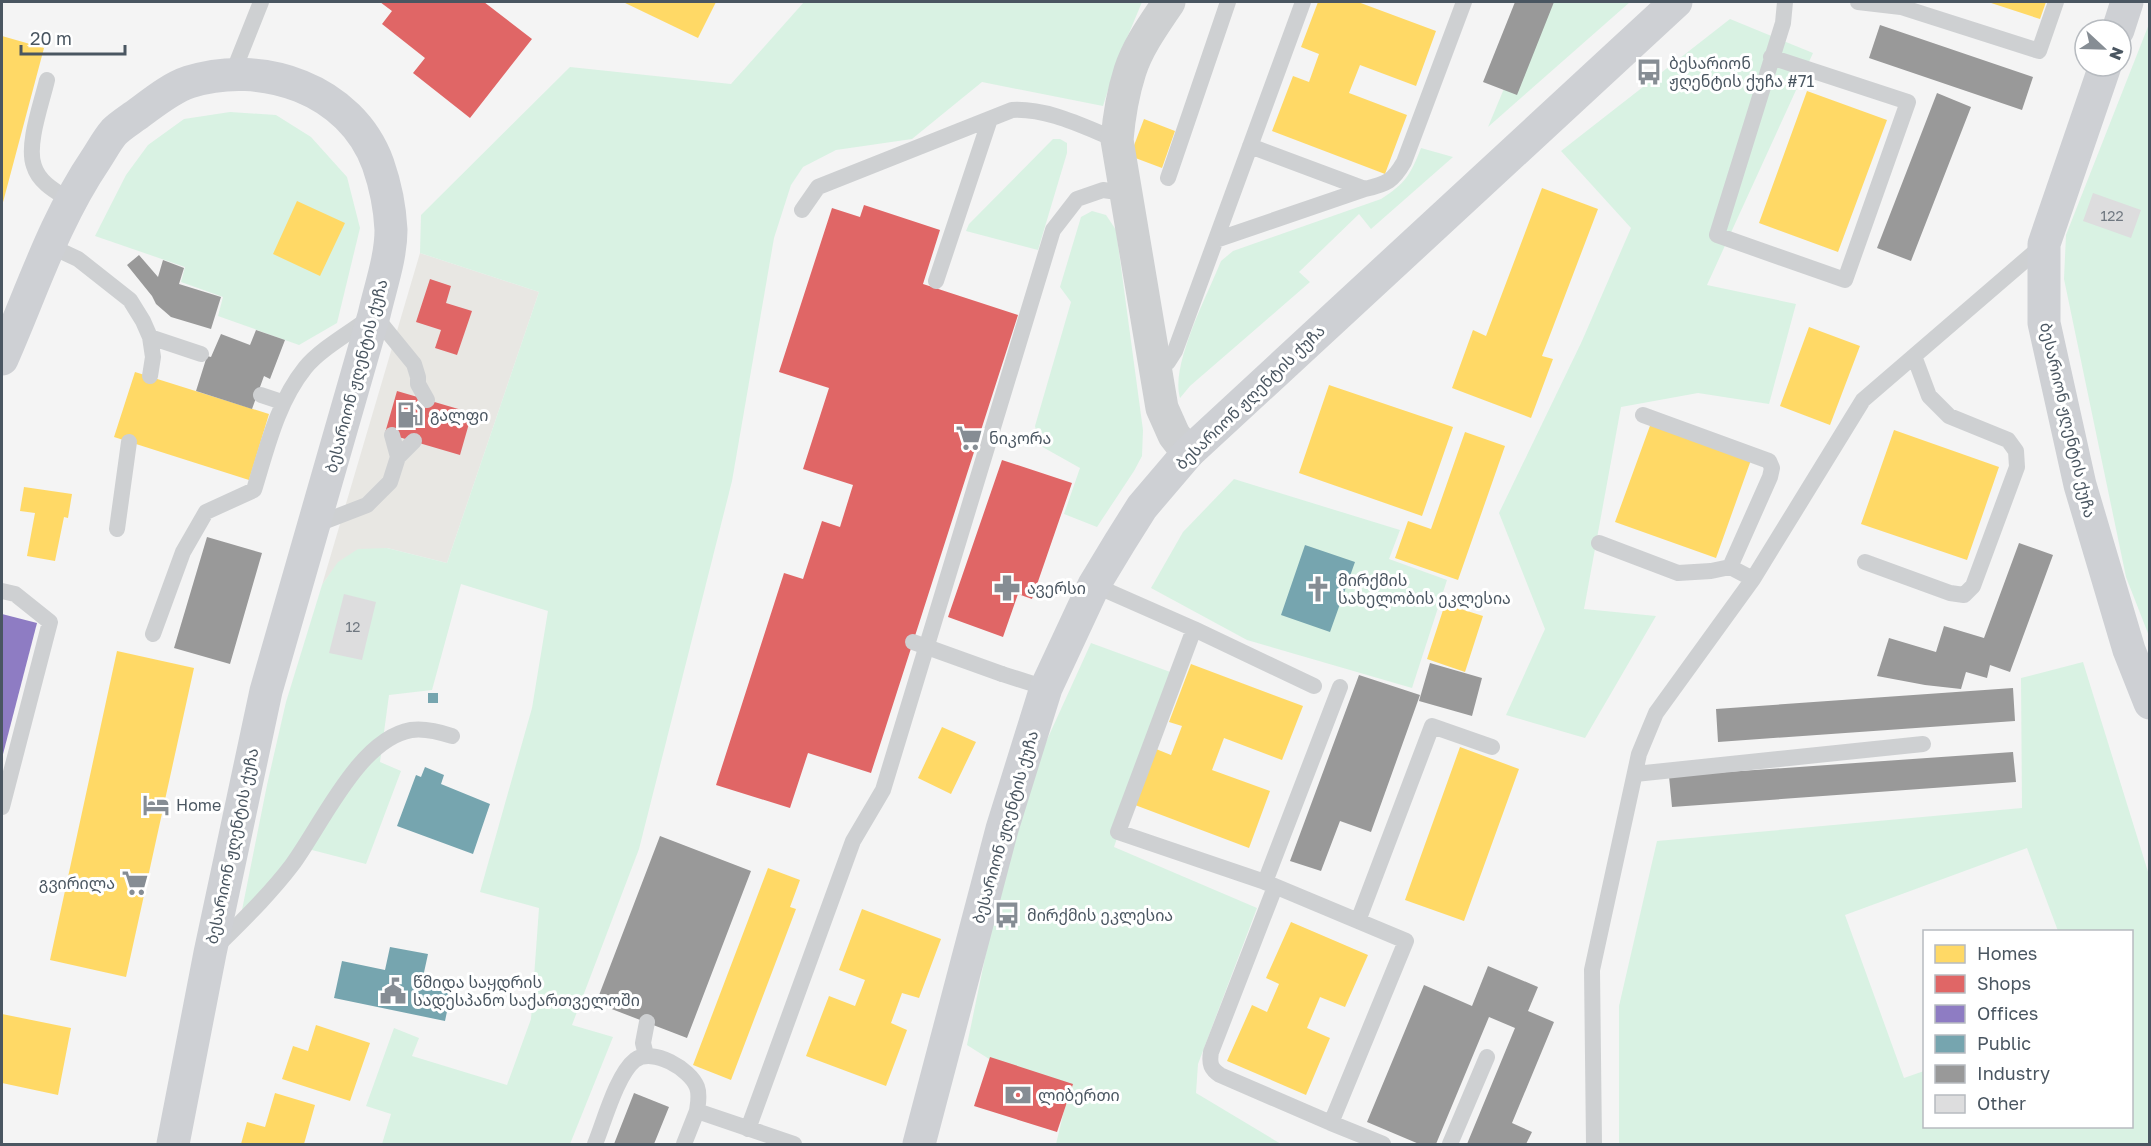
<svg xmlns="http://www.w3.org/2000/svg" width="2151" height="1146" font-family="'Golos Text','Noto Sans Georgian',sans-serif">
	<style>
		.commercial { fill: #e8e7e3 }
		.green { fill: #d9f2e3; fill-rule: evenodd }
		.homes { fill: #ffd966 }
		.shops { fill: #e06666 }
		.offices { fill: #8e7cc3 }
		.public { fill: #76a5af }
		.industry { fill: #999 }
		.building { fill: #ddddde }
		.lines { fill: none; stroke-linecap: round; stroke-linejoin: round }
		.lane { stroke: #ced0d2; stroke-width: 16 }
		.street { stroke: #ced0d2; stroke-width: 33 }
		.secondary { stroke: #ced0d4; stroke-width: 33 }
		.lane-bridge { stroke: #ced0d2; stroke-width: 16 }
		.labels { text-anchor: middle; stroke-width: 6; stroke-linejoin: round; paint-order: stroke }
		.number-label { font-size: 14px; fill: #707881 }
		.poi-label { font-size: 16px; fill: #4a5661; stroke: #fff; text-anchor: start }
		.street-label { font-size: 16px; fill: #4a5661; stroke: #fff }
	</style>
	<rect width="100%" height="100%" fill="#f4f4f4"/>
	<path class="commercial" d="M420,253L539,292L447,563L387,548L339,562L322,585Z"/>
	<path class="green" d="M804,2H1142L1117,62L1103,106L982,82L912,139L836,150L803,167L791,185L774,238L732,481L639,849L572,1025L613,1037L570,1144H382L391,1114L366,1106L394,1028L419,1038L412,1056L507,1085L531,1019L539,908L480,892L532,708L548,611L461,584L432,690L389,695L380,762L401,771L366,864L312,850L294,853L241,915L267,785L286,702L322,585L338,562L358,549L387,548L447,563L539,292L420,253L421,215L570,67L731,84Z
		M1540,2H1630L1488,127Z
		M1730,19L1813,53L1707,285L1796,304L1769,404L1698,393L1621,407L1584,609L1656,616L1585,738L1506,715L1545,629L1499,513L1582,341L1631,228L1561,151Z
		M2149,24V636L2126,577L2064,279L2066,235Z
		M230,112L276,115L311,137L347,177L360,228L337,323L299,345L218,316L223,297L181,282L185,267L95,236L126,175L148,145L184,119Z
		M1053,139H1060L1067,143V153L1038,250L966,231L969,224Z
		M1421,148L1453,157L1371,229L1359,214L1299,272L1310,282L1190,386L1180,398C1170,365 1208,294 1221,261L1233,251L1381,199C1405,184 1411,174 1421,148Z
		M1092,211L1106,215L1116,230L1143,430L1142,456L1134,471L1097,527L1064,514L1080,468L1039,445L1035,426L1071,302L1060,287L1081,217Z
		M1234,479L1400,530L1389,559L1447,580L1412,688L1247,640L1151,588L1183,532Z
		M1091,643L1173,673L1114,847L1257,908L1198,1064L1196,1093L1281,1144H1056L1065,1107L967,1045L1016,808Z
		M2083,662L2149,875V1144H1619V1006L1657,841L2022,808L2021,678ZM2027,848L2058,931L2132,932V1126H1924V1071L1904,1078L1845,915Z"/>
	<path class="homes" d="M623,2H716L698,38Z
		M1318,2H1358L1436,31L1416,86L1360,65L1349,93L1407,115L1385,174L1272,131L1293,76L1309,82L1319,54L1301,47Z
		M1988,2H2046L2040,19Z
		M2,36L44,48L2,206Z
		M1807,91L1887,120L1838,252L1759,223Z
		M1144,119L1175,131L1162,168L1130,156Z
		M1542,188L1598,209L1542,356L1553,359L1531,418L1452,388L1473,330L1486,336Z
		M297,201L345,223L320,276L273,254Z
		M1809,327L1860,346L1830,425L1780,406Z
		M135,372L269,414L249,480L114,437Z
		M1329,385L1453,427L1422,516L1299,473Z
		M1651,423L1751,460L1716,558L1615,522Z
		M1894,430L1999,467L1967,560L1861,524Z
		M1465,432L1505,446L1458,580L1395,558L1408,521L1431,529Z
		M24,487L72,494L68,518L64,517L55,561L27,556L35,513L20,511Z
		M1445,604L1483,616L1465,672L1427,659Z
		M117,651L194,668L126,977L50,960Z
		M1191,664L1303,706L1282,760L1224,738L1212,770L1270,791L1249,848L1135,805L1156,749L1171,755L1182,726L1169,722Z
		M942,727L976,742L951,794L918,778Z
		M1460,747L1519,769L1464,921L1405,900Z
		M768,868L800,880L790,907L796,909L731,1080L693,1065Z
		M862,909L941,939L919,998L902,993L891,1023L907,1030L886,1086L806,1056L829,996L855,1006L865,980L839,970Z
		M1291,922L1368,955L1345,1007L1320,997L1307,1028L1330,1038L1306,1095L1227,1061L1252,1005L1267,1012L1279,984L1266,978Z
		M2,1014L71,1028L58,1095L2,1083Z
		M316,1025L370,1043L350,1101L282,1079L293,1046L308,1051Z
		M275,1093L315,1105L304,1144H241L247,1122L265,1127Z"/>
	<path class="shops" d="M380,2H484L532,39L470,118L413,73L425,58L382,24L392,11Z
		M864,205L940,230L923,284L1018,315L871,773L808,753L790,808L716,785L784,573L803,579L822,521L840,527L853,485L803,469L829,388L779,372L832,208L860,217Z
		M430,279L451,286L446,303L472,311L457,355L435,348L441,330L416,322Z
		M397,391L472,413L460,455L385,433Z
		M1002,460L1072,483L1032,599L1018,594L1003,637L948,617Z
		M990,1057L1073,1084L1057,1132L974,1106Z"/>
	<path class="offices" d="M2,614L37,623L2,758Z"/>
	<path class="public" d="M1305,545L1355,562L1330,632L1281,615Z
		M428,693H438V703H428Z
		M425,767L444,775L441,784L490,804L473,854L397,826L416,775L421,777Z
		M390,947L428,954L423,977L453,983L445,1021L334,998L342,961L385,970Z"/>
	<path class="industry" d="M1515,2H1554L1517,95L1483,82Z
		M1880,25L2033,77L2022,110L1869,58Z
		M1937,93L1971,107L1911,261L1877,248Z
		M139,255L158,277L163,260L184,268L179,284L221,297L211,329L171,317L156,304L152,296L127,265Z
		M256,330L285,340L270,379L264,376L252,409L196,391L207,356L211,357L221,334L250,345Z
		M207,537L262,553L230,664L174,648Z
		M2019,543L2053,555L2010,672L1990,665L1987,678L1966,672L1961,689L1925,685L1877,676L1889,638L1936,652L1944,626L1984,638Z
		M1430,663L1482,678L1472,716L1419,701Z
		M1359,675L1420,695L1371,832L1340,821L1321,871L1290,861Z
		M2013,688L2015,721L1718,742L1716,709Z
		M2013,752L2016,782L1672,807L1669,776Z
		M660,836L751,871L687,1038L596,1003Z
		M1488,966L1538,987L1528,1011L1554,1022L1512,1123L1532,1132L1526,1144H1467L1515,1028L1489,1017L1436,1144H1419L1367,1122L1424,985L1472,1006Z
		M634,1093L669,1107L654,1144H614Z"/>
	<path class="building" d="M2093,193L2141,210L2131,238L2083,221Z
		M344,594L376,602L362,660L329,653Z"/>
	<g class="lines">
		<path class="lane" d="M1858,2L1901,7
			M1903,2L1901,7L2039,51L2056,2
			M1771,57L1908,102L1845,280L1717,235L1783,23L1785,2
			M232,75L261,2
			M47,80C42,102 26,145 34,166C39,183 57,192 71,201
			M1250,146L1365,189C1387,184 1393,181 1404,162L1464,2
			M1168,178L1228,2
			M802,210L818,187L1012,110C1048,108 1084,127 1117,140
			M1216,240L1365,189
			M48,245L78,259L130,300L143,321L150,337L153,357L150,376
			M936,281L990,119
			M150,337L201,354
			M1155,367L1168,362L1175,351L1303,2
			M261,395L282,402
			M1643,415L1769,461L1772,468L1770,477L1730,567L1753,579
			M392,435L398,457
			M315,525L367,505L390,482L398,457L414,441
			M117,529L129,442
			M1599,543L1678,573L1711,571L1730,567
			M1865,562L1950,593L1964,595L1973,586L2017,467L2016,451L2008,440L1949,416L1929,396L1914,356
			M1094,585L1194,629L1314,686
			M2,591L15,594L50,622L2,807
			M1194,629L1118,832L1265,882
			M153,634L183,552L206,512L254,490C267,448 277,403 305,368C320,349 354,330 374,315L414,364L418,377V384L427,400
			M1002,674L1046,688
			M1340,687L1265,882L1406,941L1331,1123L1383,1144
			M1635,774L1923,744
			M1275,887L1211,1052C1209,1064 1211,1069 1220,1075L1331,1123
			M1358,921L1432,726L1492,747
			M217,946C243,920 270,894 292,865C321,826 359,739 411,730C424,728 440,732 452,736
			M646,1055L643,1043L647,1022
			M748,1129L853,841L883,790L1053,230L1077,199L1103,190L1125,193
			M595,1144C604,1122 617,1074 635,1060C653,1047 690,1069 697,1087C700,1095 698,1103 697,1111
			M684,1144L697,1111L794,1144
			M1450,1144L1487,1057
			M1594,1144L1592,970L1639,754L1656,713L1753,579L1863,400L2043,245"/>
		<path class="street" d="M1169,2C1155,23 1138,46 1130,71C1123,93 1119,116 1117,140L1162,408L1174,435L1188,453"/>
		<path class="secondary" d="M2118,30L2127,2
			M2105,66L2044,244V323L2080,485L2129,650L2150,703
			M2,359C32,291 54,221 96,159C102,150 107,140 114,132C121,125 131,119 139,113C154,102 171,88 189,82C262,59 351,89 378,164C385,184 390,209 391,230C391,258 380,288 374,315L266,691L210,953L173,1144
			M919,1144L1002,829L1046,688L1094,585L1120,542L1142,507L1188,453L1676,2"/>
		<path class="lane-bridge" d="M913,642L1002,674"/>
	</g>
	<defs>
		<g id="bus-bare" transform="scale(2.07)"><path d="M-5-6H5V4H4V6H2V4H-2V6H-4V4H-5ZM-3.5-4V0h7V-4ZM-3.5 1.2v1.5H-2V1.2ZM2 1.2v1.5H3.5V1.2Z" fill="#868d94" stroke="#fff" stroke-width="2.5" paint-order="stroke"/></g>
		<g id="fuel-bare" transform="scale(2.07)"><path d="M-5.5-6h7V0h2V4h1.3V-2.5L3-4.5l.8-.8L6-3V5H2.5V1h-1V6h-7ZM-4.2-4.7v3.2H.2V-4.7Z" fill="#868d94" stroke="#fff" stroke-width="2.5" paint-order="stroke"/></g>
		<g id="supermarket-bare" transform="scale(2.07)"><path d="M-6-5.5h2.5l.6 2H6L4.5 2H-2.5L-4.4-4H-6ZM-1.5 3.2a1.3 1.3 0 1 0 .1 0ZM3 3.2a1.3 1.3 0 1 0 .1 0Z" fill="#868d94" stroke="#fff" stroke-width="2.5" paint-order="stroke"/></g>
		<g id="pharmacy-bare" transform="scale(2.07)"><path d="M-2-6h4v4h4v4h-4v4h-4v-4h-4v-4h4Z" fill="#868d94" stroke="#fff" stroke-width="2.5" paint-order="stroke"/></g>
		<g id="church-bare" transform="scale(2.07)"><path d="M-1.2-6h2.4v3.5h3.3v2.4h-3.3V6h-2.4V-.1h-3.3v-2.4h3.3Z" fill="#868d94" stroke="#fff" stroke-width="2.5" paint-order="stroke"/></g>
		<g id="hotel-bare" transform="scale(2.07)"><path d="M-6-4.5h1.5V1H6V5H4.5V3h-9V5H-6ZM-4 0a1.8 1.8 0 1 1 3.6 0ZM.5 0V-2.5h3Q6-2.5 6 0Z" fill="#868d94" stroke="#fff" stroke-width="2.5" paint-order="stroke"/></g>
		<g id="civic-bare" transform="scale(2.07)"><path d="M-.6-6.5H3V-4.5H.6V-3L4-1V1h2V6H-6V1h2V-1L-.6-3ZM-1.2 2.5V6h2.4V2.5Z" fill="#868d94" stroke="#fff" stroke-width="2.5" paint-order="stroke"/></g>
		<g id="bank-bare" transform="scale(2.07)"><path d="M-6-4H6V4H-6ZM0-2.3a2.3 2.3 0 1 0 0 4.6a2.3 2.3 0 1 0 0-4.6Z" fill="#868d94" stroke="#fff" stroke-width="2.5" paint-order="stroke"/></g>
	</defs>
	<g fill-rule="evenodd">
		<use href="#bus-bare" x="1649" y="72"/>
		<use href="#fuel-bare" x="410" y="415"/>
		<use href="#supermarket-bare" x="969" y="438"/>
		<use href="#pharmacy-bare" x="1007" y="588"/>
		<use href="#church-bare" x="1318" y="589"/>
		<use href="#hotel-bare" x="156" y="805"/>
		<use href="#supermarket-bare" x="135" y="883"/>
		<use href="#bus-bare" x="1007" y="915"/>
		<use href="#civic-bare" x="393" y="991"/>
		<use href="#bank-bare" x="1018" y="1095"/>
	</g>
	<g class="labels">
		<g class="number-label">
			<text x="2112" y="221">122</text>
			<text x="353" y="632">12</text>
		</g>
		<g class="poi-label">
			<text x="1669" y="69">ბესარიონ<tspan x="1669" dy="18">ჟღენტის ქუჩა #71</tspan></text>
			<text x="430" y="421">გალფი</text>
			<text x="989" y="444">ნიკორა</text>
			<text x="1338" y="586">მირქმის<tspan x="1338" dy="18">სახელობის ეკლესია</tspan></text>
			<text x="1027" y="594">ავერსი</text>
			<text x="176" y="811">Home</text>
			<text x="115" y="889" text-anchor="end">გვირილა</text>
			<text x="1027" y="921">მირქმის ეკლესია</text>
			<text x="413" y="988">წმიდა საყდრის<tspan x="413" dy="18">სადესპანო საქართველოში</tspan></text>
			<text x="1038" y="1101">ლიბერთი</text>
		</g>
		<g class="street-label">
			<text transform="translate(356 376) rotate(-75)" y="6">ბესარიონ ჟღენტის ქუჩა</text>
			<text transform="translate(1250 397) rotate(-44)" y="6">ბესარიონ ჟღენტის ქუჩა</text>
			<text transform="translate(2068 420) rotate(77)" y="6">ბესარიონ ჟღენტის ქუჩა</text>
			<text transform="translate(1005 827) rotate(-74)" y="6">ბესარიონ ჟღენტის ქუჩა</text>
			<text transform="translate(232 846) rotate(-78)" y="6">ბესარიონ ჟღენტის ქუჩა</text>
		</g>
	</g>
	<rect width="2151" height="1146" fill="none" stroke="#4a5661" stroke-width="6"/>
	<rect x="1923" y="930" width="210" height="198" fill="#ffffff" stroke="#b7bbc0" stroke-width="1.5"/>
	<rect x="1935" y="945" width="30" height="18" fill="#ffd966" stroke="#b7bbc0" stroke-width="1.5"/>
	<text x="1977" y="960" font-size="18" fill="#4a5661">Homes</text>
	<rect x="1935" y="975" width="30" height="18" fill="#e06666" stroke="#b7bbc0" stroke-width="1.5"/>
	<text x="1977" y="990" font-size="18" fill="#4a5661">Shops</text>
	<rect x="1935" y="1005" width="30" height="18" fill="#8e7cc3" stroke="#b7bbc0" stroke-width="1.5"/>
	<text x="1977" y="1020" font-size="18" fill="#4a5661">Offices</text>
	<rect x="1935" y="1035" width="30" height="18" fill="#76a5af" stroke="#b7bbc0" stroke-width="1.5"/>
	<text x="1977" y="1050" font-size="18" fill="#4a5661">Public</text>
	<rect x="1935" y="1065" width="30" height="18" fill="#999999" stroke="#b7bbc0" stroke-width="1.5"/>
	<text x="1977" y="1080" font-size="18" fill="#4a5661">Industry</text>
	<rect x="1935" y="1095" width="30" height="18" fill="#ddddde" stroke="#b7bbc0" stroke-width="1.5"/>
	<text x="1977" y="1110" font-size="18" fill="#4a5661">Other</text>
	<g transform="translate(2103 48) rotate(112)"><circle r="28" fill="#ffffff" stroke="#b7bbc0" stroke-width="1.5"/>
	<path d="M0-4.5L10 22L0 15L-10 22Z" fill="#868d94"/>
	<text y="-9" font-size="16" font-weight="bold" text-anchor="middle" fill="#4a5661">N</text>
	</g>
	<path d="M21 45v9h104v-9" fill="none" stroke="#4a5661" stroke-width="3"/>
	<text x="30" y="45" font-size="18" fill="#4a5661" stroke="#ffffff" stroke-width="4.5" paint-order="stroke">20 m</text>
</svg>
